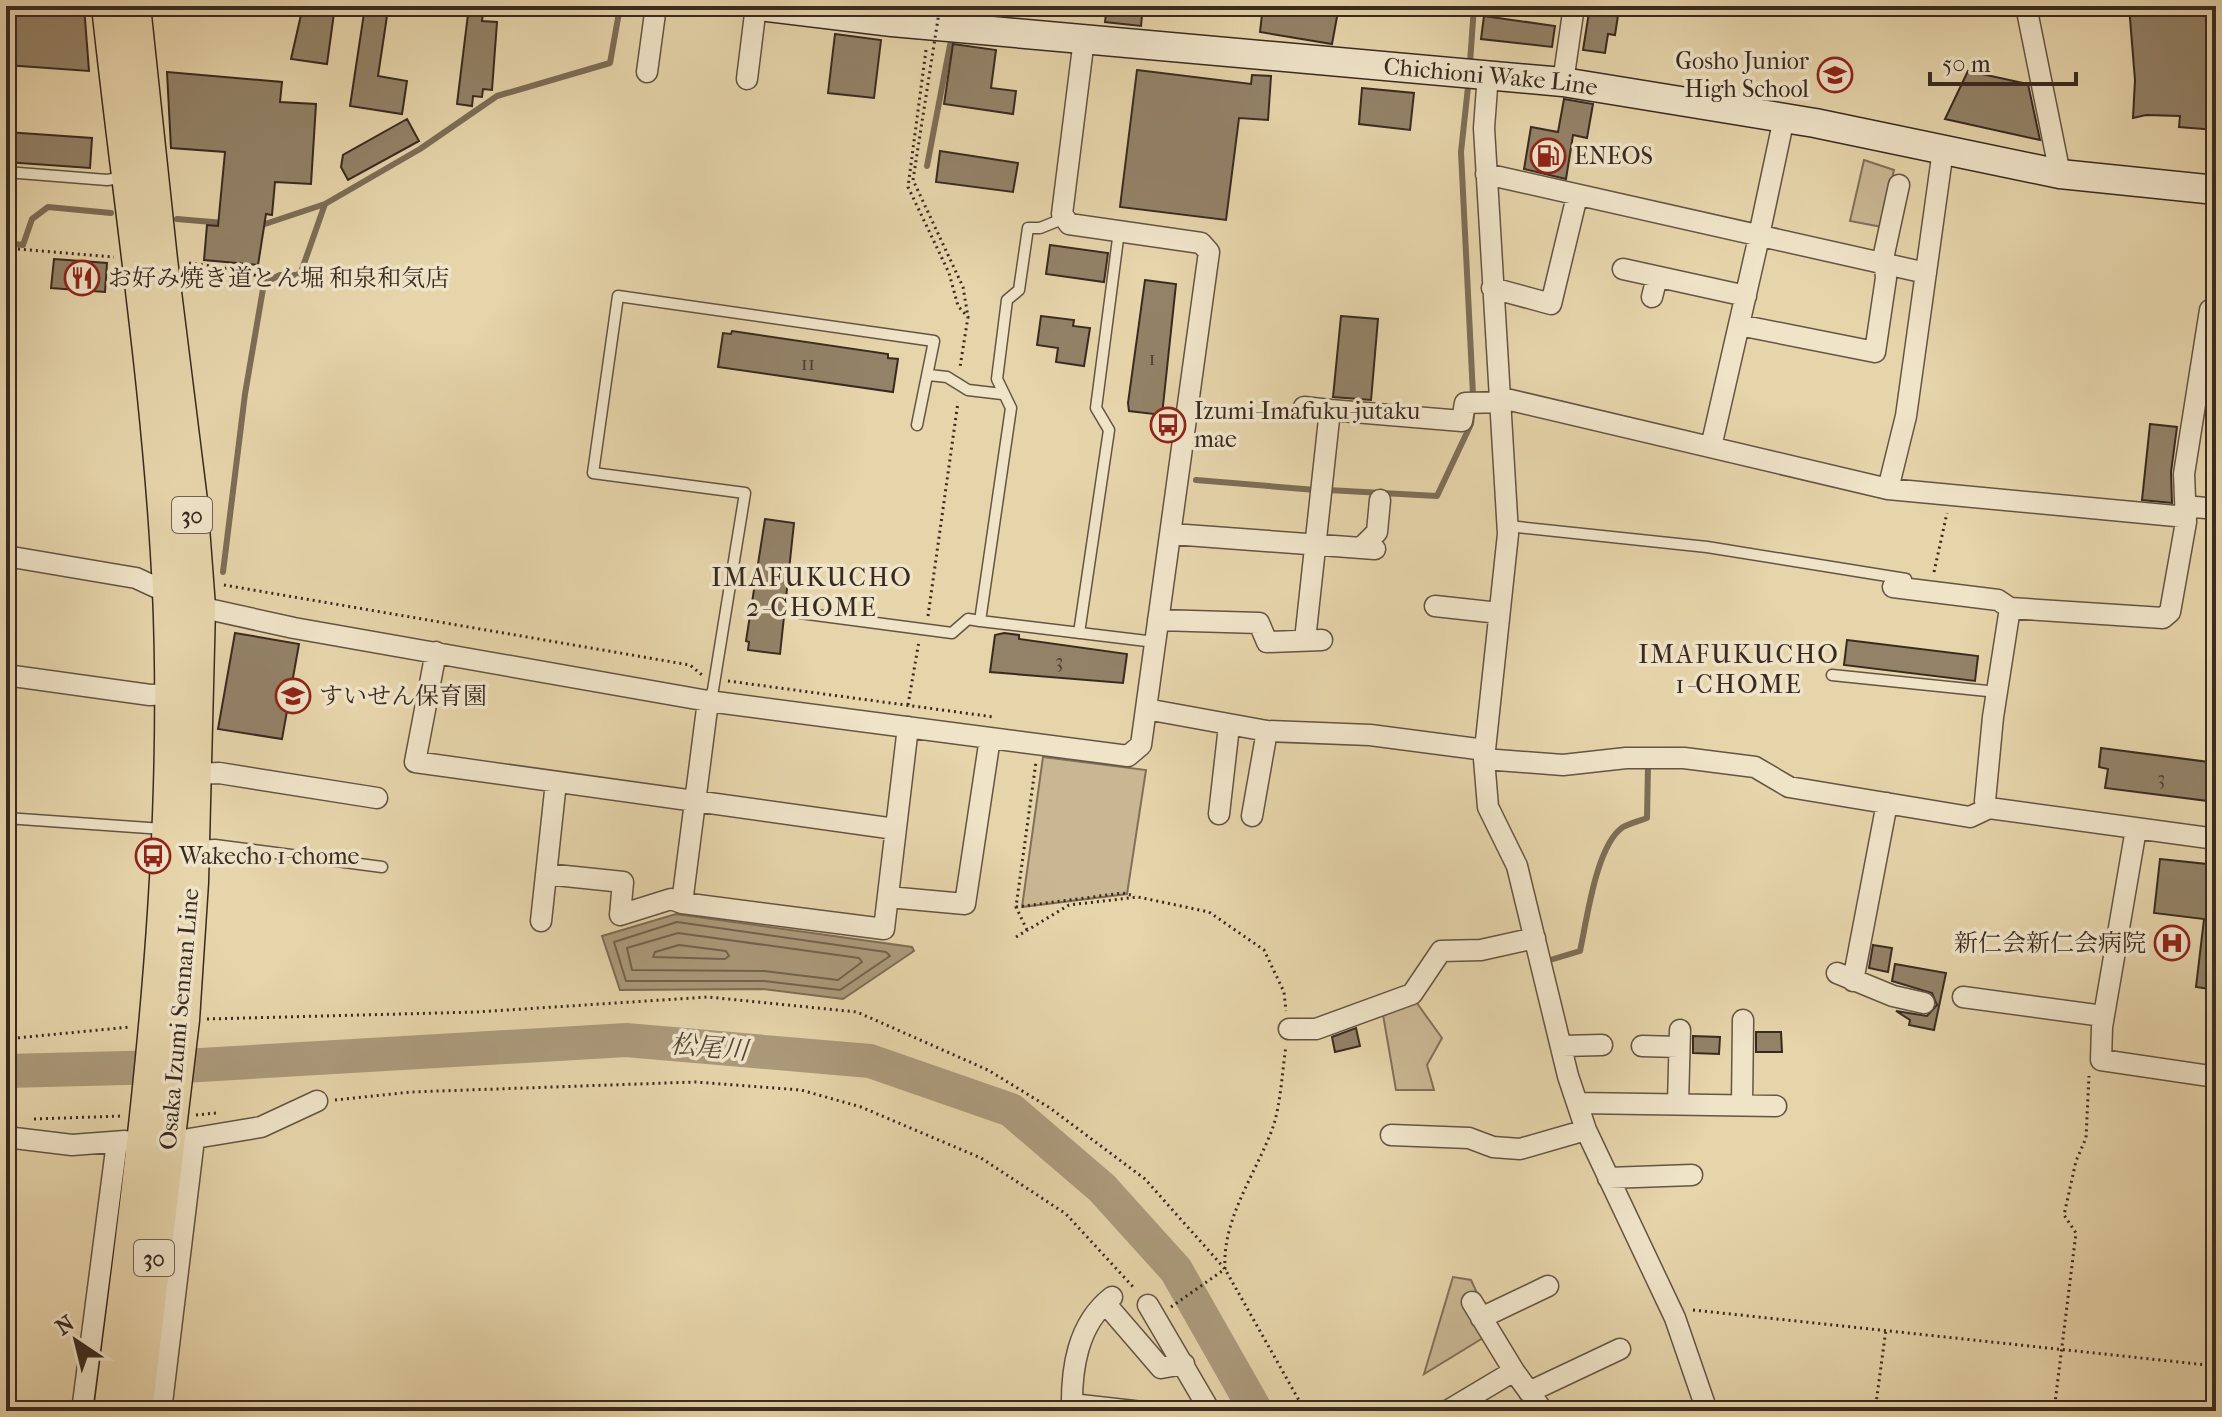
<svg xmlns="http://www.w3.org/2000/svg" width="2222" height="1417" font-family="'IM FELL French Canon','Noto Serif JP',serif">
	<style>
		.green { fill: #c9b793; stroke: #81705a; stroke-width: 2 }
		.water { fill: #ab9a7b; stroke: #7d6d57; stroke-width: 2 }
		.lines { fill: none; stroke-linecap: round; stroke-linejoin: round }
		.shore { stroke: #72624e; stroke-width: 2 }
		.stream { stroke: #7d6d57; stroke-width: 6 }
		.river { stroke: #ab9a7b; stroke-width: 34 }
		.building { fill: #938268; stroke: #392a21; stroke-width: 2 }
		.lane-casing { stroke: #645443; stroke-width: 13 }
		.street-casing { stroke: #645443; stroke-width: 23 }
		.secondary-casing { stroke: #392a21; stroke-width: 31 }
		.primary-casing { stroke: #392a21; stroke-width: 35 }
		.path { stroke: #392a21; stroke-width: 3; stroke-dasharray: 2 4; stroke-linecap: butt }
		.lane { stroke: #efe3c8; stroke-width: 10 }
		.street { stroke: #efe3c8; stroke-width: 20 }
		.secondary { stroke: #efe3c8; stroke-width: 28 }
		.primary { stroke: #e6d4aa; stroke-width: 32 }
		.path-bridge { stroke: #392a21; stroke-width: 3; stroke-dasharray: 2 4; stroke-linecap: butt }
		.labels { text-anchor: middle; stroke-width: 7; stroke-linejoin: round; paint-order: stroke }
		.number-label { font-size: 20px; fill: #504033 }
		.shield { fill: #efe3c8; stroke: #706253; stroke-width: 2 }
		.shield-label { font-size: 22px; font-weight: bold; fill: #392a21 }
		.poi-label { font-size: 24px; fill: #392a21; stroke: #efe3c8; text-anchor: start }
		.street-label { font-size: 24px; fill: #392a21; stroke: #efe3c8 }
		.neighbourhood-label { font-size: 26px; letter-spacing: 2px; fill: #392a21; stroke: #efe3c8 }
		.water-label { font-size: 26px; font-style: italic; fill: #564638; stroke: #efe3c8 }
	</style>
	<rect width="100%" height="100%" fill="#e6d4aa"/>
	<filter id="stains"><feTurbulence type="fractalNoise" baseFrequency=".0025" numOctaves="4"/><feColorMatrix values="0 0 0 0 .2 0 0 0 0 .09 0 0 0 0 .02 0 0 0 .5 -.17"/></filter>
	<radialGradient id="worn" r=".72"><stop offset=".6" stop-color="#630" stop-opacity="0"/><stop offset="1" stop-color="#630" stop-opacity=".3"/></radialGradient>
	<path class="green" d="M1864,160L1894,170L1882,227L1850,221Z
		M1043,757L1146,770L1127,894L1022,907Z
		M1414,999L1442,1038L1427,1065L1434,1090H1396L1382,1009Z
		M1453,1277L1471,1280L1477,1293L1462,1303L1483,1338L1424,1374Z"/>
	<path class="water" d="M676,914L912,947L914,951L843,999L763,989L620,990L602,936Z"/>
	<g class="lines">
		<path class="shore" d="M677,922L886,952L890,956L840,990L764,981H626L614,942Z
			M678,933L859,958L862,962L838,980L764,971L632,970L627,948Z
			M679,945L726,951L729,956L725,959L653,957L655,952Z"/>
		<path class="stream" d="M958,6L960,7
			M1470,63L1474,6
			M1468,87L1461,152L1473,395
			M927,166L950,45
			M177,219L224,223
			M259,226L325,204L420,149L497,96L610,63L620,7
			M6,243L23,245L32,219L48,207L111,213
			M1196,480L1316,490
			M1328,490L1437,496L1471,424L1472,416
			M223,572L245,394L264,283L280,275H297L301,272L325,204
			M1550,960L1580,951C1587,920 1596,845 1623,827C1630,823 1639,821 1647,818L1648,766"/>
		<path class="river" d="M6,1071L166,1067L626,1040L870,1061L1011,1110L1102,1188L1176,1270L1256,1411"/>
	</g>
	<path class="building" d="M6,6H84L89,71L6,65Z
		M303,6H335L327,64L291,59Z
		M469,6H484L482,21L497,22L492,90L483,89L482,97L473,96L472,106L457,104Z
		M1107,6H1143L1141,26L1105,22Z
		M1263,6H1339L1332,44L1260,32Z
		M1590,6L1619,9L1615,35L1608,34L1605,53L1583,50Z
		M2129,6H2216V130L2179,127L2180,116L2146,115L2133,118L2135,80Z
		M364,13L387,16L378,76L407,81L402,114L350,106Z
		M1484,16L1555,26L1552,47L1481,39Z
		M835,34L881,40L874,98L828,93Z
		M953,44L996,50L991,88L1016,91L1013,114L944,104Z
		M1137,70L1251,84L1252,75L1271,76L1268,120L1239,118L1226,220L1120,207Z
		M1968,71L2028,84L2040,140L1945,119Z
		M167,72L282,82L280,102L316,104L311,184L275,182L272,215L266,214L258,265L204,260L207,225L218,226L225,152L171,148Z
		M1362,88L1414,93L1410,130L1359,124Z
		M1564,99L1593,104L1587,138L1573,135L1566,179L1524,169L1531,127L1558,132Z
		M407,119L419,141L348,180L341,167L343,155Z
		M6,132L92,138L90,168L6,162Z
		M940,151L1018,163L1013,192L936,182Z
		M1050,245L1108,253L1104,282L1046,274Z
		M54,259L107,263L105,292L51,288Z
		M1145,280L1176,284L1162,415L1129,411L1128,403Z
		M1041,316L1074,320L1073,326L1090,328L1084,366L1056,362L1058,348L1037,345Z
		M1341,316L1378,319L1371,400L1333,397Z
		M732,331L888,354V358L898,359L893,392L718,367L723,333L731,334Z
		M2150,424L2177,427L2171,472L2172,503L2142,500Z
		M765,519L794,523L780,654L748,650L749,642L746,641Z
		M235,633L299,644L282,739L218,729Z
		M1004,633L1019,635V639L1127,654L1123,683L990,672L995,635Z
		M1847,640L1978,656L1975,681L1844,665Z
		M2101,748L2216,763V802L2105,788L2108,769L2099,767Z
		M2160,859L2216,865V990L2196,987L2204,919L2154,913Z
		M1873,945L1892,948L1888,972L1869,968Z
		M1895,964L1946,973L1934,1030L1909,1025L1910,1020L1896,1011L1927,1016L1937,1005L1932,993L1892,981Z
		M1356,1028L1360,1046L1335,1052L1332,1037Z
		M1756,1032H1781L1782,1052H1756Z
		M1693,1036L1720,1037L1719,1054L1693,1053Z"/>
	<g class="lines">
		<g class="lane-casing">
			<path id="lane" d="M6,172L107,180L125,177
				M1065,218L1040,228H1028L1019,290L1007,300L997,379L1011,408L980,621L1155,642
				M929,375L947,377L968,390L1002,394
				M1508,526L1707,547L1906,579
				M800,613L952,633L968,619L980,621
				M1079,633L1109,430L1096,408L1119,231
				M1832,675L1997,692
				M708,701L713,690L745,493L593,473L618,296L934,341L917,425
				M6,818L163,829
				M195,846L215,845L382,867
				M1072,1399L1161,1409"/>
		</g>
		<g class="street-casing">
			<path id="street" d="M2026,6L2060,174
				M647,72L656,6
				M1488,74L1484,128L1508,534L1484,759L1488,807L1517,866L1568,1076L1586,1130L1675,1318L1707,1411
				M747,79L756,6
				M1563,82L1574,6
				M1486,174L1926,273
				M1761,226L1784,118
				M1623,269L1746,296
				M1492,288L1551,304L1577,196
				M1652,297L1657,277
				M1739,325L1875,352L1886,278L1884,254L1899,185
				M1502,398L1888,489L2186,517
				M1304,407L1330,410
				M1711,447L1759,237
				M1888,489L1906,416L1943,150
				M2185,506L2216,509
				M1172,534L1375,549
				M1362,547L1377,532L1380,500
				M6,556L136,578L199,607L294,628L708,701L1128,756L1141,745L1209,252L1201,243L1069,224L1062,214L1084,39
				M1893,587L1998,600L2010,608
				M1435,606L1499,613
				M1158,620L1259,623L1267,642L1322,640
				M1305,640L1330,410L1462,421L1465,403L1502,402
				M436,652L415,762L895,829
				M6,675L150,695L170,694
				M708,701L682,903L884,929L908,727
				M1146,709L1267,731L1370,735L1485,750
				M1484,759L1563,765L1626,758H1684L1755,767L1789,787L1970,817L1989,808L2216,839
				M196,774L219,773L377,798
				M1989,808L1985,801L1993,717L2010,608L2163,618L2170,612L2186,522L2184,474L2210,310L2216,306
				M1219,814L1229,726
				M1252,816L1267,731
				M2136,829L2102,1027L2101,1060L2216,1077
				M546,874L623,882L620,915L671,899L682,903
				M888,897L965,904L990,738
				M541,921L556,782
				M1837,973L1893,996L1924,1003
				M1853,981L1887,803
				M1963,997L2103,1016
				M1289,1029H1316L1412,994L1441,951L1481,950L1535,938
				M1562,1046L1602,1045
				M1642,1046L1679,1047
				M1578,1103L1776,1106
				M1678,1103L1680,1030
				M1742,1105L1743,1020
				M1391,1135L1469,1138L1493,1147L1520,1149L1586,1130
				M6,1137L72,1145L125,1141
				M189,1139L261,1127L317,1101
				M1608,1178L1692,1175
				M1472,1302L1514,1371L1543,1411
				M1105,1303L1161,1368L1184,1364
				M1148,1305L1210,1411
				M1481,1318L1548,1286
				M1529,1392L1620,1349
				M82,1411L117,1142
				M161,1411L194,1139
				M1072,1411C1071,1370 1077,1324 1112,1297
				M1447,1411L1514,1371"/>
		</g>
		<g class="secondary-casing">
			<g id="secondary">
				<path id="s1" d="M758,6L892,22L1563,82L1815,123L2060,174L2216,190"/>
			</g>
		</g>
		<g class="primary-casing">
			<path id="primary" d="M108,6C129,201 160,396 169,591C181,867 145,1139 110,1411
				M134,6L161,260L191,501L199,607L192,882L183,1020L136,1411"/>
		</g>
		<path class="path" d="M926,50L908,187L949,273L958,306L968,317L960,367
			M6,248L114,257
			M189,263L238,270L267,279
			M1934,572L1947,513
			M224,585L690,665L702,675
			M928,616L958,402
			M728,681L994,717
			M908,705L919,641
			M1016,907L1123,893L1135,896
			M1027,930L1016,907L1036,762
			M1016,937L1069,905L1138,897L1209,912L1264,950L1284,992L1286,1011
			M207,1019L477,1012L708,997L857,1012L988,1070L1050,1108L1145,1179L1225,1269L1305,1411
			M6,1039L130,1027
			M335,1100L411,1092L695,1082L801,1090L861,1107L981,1158L1066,1214L1135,1289
			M196,1115L216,1113
			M34,1119L122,1116
			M1171,1307L1225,1269C1222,1218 1256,1174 1273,1127C1281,1103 1282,1072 1286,1046
			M1693,1310L2216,1366
			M1875,1411L1886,1329
			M2054,1411L2076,1233L2064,1215L2076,1161L2086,1138L2089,1076"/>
		<use href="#lane" class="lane"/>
		<use href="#street" class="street"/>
		<use href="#secondary" class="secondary"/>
		<use href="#primary" class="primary"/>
		<path class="path-bridge" d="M940,6L913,180L963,287L968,317"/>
	</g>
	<defs>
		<g id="school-ring" transform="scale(1.8)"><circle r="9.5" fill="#efe3c8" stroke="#8f2418" stroke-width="1.5"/><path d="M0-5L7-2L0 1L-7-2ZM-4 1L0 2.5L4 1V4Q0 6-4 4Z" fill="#8f2418"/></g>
		<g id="fuel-ring" transform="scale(1.8)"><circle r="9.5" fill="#efe3c8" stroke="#8f2418" stroke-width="1.5"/><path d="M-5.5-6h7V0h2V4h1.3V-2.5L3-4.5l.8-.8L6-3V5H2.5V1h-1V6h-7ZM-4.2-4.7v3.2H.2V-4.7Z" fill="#8f2418"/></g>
		<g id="restaurant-ring" transform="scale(1.8)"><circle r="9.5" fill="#efe3c8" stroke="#8f2418" stroke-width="1.5"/><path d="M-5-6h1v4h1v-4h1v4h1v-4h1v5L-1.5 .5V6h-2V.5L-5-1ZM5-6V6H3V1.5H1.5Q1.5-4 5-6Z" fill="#8f2418"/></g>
		<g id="bus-ring" transform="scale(1.8)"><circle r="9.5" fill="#efe3c8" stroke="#8f2418" stroke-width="1.5"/><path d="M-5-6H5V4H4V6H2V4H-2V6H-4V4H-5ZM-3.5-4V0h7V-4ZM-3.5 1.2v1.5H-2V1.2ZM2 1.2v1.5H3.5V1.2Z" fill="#8f2418"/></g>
		<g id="hospital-ring" transform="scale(1.8)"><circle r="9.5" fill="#efe3c8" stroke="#8f2418" stroke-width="1.5"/><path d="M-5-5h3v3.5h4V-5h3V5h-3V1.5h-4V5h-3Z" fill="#8f2418"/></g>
	</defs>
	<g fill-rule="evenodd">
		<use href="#school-ring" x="1835" y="75"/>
		<use href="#fuel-ring" x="1548" y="156"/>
		<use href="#restaurant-ring" x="82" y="278"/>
		<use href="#bus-ring" x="1168" y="425"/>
		<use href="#school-ring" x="293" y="696"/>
		<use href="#bus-ring" x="153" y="856"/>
		<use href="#hospital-ring" x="2172" y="943"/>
	</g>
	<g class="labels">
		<g class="number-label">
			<text x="1152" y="365">1</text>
			<text x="808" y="370">11</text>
			<text x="1059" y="668">3</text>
			<text x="2161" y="785">3</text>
		</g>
		<g class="shield">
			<rect x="172" y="497" width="40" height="36" rx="6"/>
			<rect x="134" y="1240" width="40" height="36" rx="6"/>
		</g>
		<g class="shield-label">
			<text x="192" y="523">30</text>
			<text x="154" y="1266">30</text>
		</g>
		<g class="poi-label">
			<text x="1809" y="69" text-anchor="end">Gosho Junior<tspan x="1809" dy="28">High School</tspan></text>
			<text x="1574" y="164">ENEOS</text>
			<text x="108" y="286">お好み焼き道とん堀 和泉和気店</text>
			<text x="1194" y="419">Izumi-Imafuku-jutaku<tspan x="1194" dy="28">mae</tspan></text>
			<text x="319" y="704">すいせん保育園</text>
			<text x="179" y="864">Wakecho 1-chome</text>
			<text x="2146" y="951" text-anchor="end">新仁会新仁会病院</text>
		</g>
		<g class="street-label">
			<text dy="8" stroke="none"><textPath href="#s1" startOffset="736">Chichioni Wake Line</textPath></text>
			<text transform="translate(179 1019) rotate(-85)" y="8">Osaka Izumi Sennan Line</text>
		</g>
		<g class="neighbourhood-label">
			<text x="812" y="586">IMAFUKUCHO<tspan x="812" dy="30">2-CHOME</tspan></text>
			<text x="1739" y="663">IMAFUKUCHO<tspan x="1739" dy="30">1-CHOME</tspan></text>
		</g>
		<g class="water-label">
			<text transform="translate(709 1047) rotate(5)" y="9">松尾川</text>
		</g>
	</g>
	<rect width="2222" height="1417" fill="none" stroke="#e6d4aa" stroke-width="32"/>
	<rect x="8" y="8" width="2206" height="1401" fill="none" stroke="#392a21" stroke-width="4"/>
	<rect x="16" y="16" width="2190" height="1385" fill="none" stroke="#392a21" stroke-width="2"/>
	<g transform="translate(76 1341) rotate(325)" stroke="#efe3c8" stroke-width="6" paint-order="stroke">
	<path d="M0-6L14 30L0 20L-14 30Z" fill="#392a21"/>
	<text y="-12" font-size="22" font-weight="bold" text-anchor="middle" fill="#392a21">N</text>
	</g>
	<path d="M1930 72v12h146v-12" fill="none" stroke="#392a21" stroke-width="4"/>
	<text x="1942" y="72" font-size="24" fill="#392a21" stroke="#efe3c8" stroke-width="6" paint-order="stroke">50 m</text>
	<rect width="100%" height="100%" filter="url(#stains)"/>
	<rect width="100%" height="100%" fill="url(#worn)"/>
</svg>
